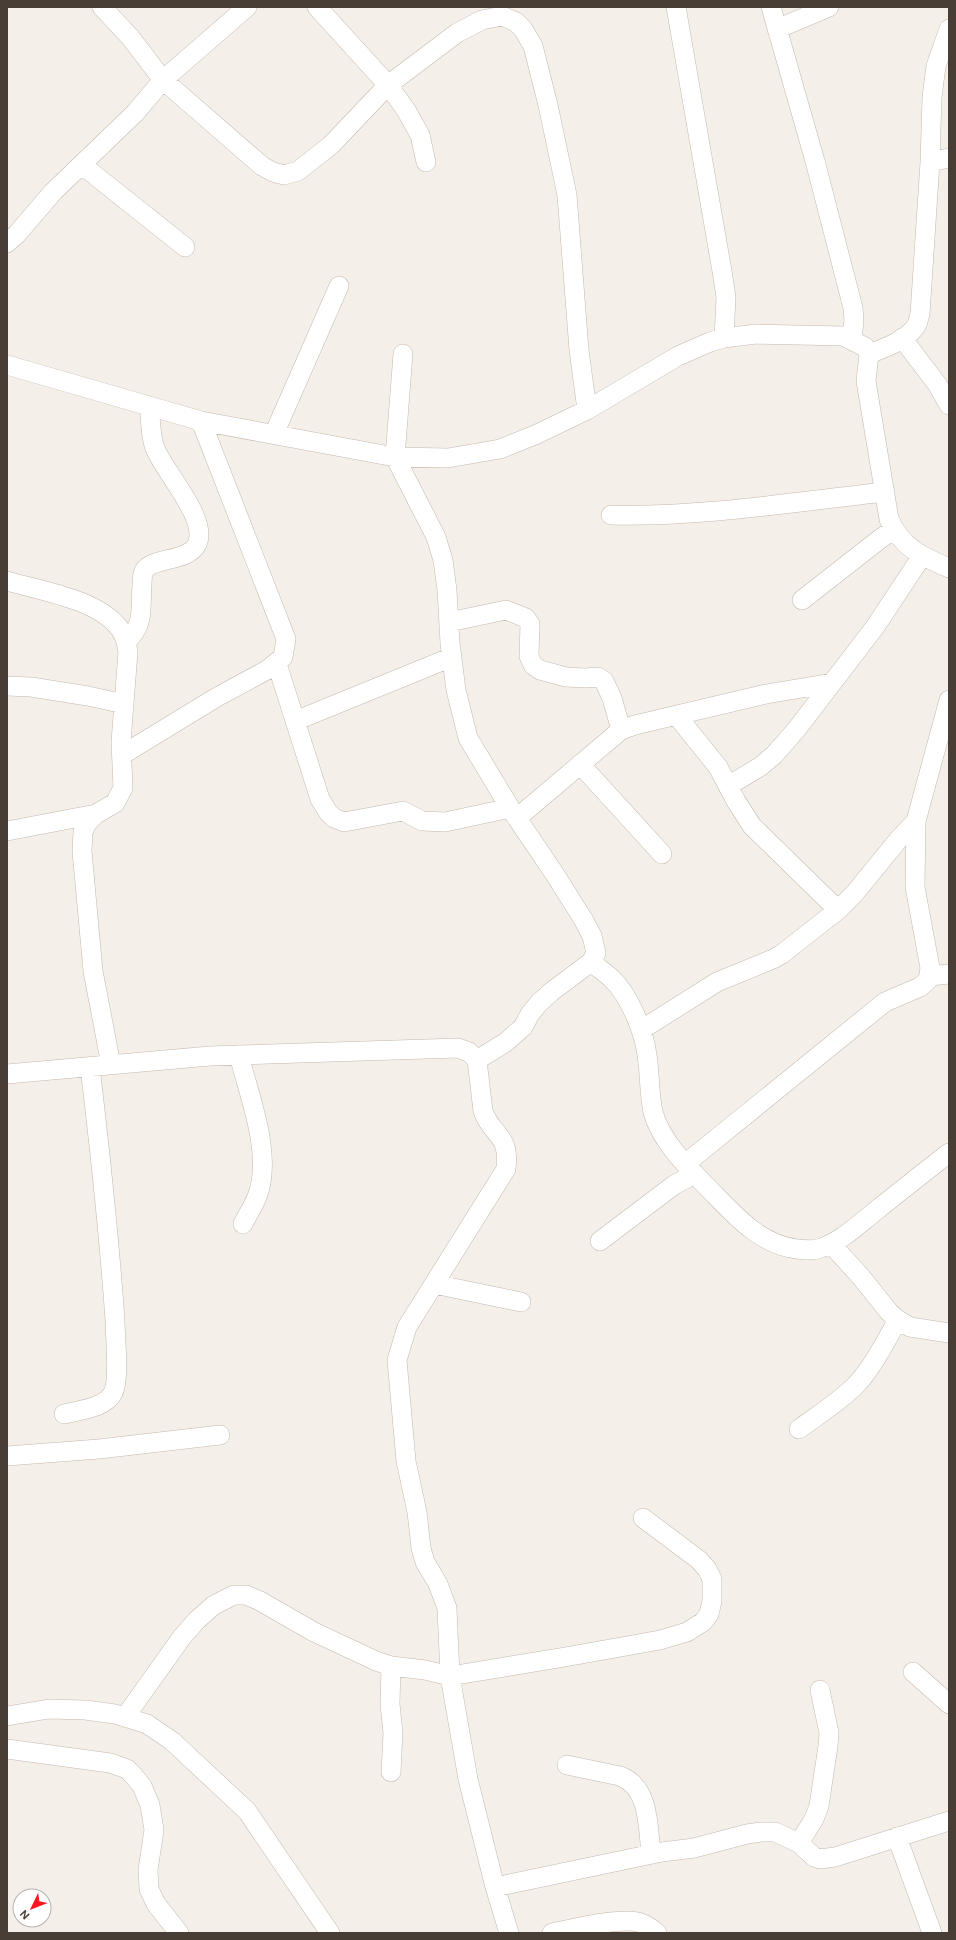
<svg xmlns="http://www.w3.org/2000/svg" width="956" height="1940" font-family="'DM Sans',sans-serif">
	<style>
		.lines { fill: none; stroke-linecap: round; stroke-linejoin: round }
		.minor-casing { stroke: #c4b8ad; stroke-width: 20 }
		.minor { stroke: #fff; stroke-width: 19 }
	</style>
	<rect width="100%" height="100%" fill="#f5efe9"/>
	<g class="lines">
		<g class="minor-casing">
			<path id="minor" d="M102,7L130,37L163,80L262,166L273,172L284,175L298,171L331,145L388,85L457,33L482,20L502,16L516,22L523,29L533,46L548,105L567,195L579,350L587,410
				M317,7L388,85L406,110L420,135L426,162
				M676,7L722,271L726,297L724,338
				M771,7L815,161L853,308L854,320L852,340
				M777,29L829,7
				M930,162L949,158
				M82,165L185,247
				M7,243L17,234L53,192L135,113L163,80L247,7
				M902,338L937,384L949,405
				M403,354L395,457L436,537L443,560L447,590L450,643L456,690L468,738L510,808L554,873L583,919L592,936L596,953L591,962L551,992L539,1003L530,1014L523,1027L506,1042L477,1060
				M869,354C884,348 906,341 916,326C918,323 919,317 920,314L930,162L932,97L936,66L949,29
				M7,365L201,421L395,457L448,458L500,449L535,435L587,410L678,356L710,342L724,338L756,334L843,336L865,347L869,354L866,381L889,519C902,548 921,556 949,568
				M274,434L339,286
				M611,515C703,517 794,502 885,492
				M7,581C41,591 98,599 120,629C125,636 127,644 128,652L121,742L123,788L115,803L96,814L87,823L83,832L82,851L93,971L111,1065
				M802,600L880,539L890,532L895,531
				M449,622L506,610L526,618L530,624L529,656L533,665L540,670L566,677L585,678L598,677L604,681L612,698L621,730
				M126,642C145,624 140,610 142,586C142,581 142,575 144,571C152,557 189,562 197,544C209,519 164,472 155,448C150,435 151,420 149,406
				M277,664L320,799L328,812L334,818L344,822L403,811L422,821L445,822L510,808
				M7,686L31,687L88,696L124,704
				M677,716L718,767L736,801L752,826L838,910
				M295,721L452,657
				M122,755L217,697L267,670L283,657L286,639L201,421
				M580,764L662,854
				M728,786L761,766L774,755L796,730L875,627L922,556
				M517,818L621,730L635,725L766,694L832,683
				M7,831L96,814
				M591,962C598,968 606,973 612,979C630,996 644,1032 647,1055C650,1074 649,1093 653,1112C662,1145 693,1172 716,1196C739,1220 763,1245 797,1249C805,1250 813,1251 821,1248C840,1242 858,1225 873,1213C898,1193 923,1173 949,1153
				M930,976L949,974
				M641,1030L717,982L773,959L782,954L838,910L854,894L899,839L916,821
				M239,1055C249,1096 271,1149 259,1191C256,1203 248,1213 243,1224
				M7,1074L210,1056L458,1048L469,1052L477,1060L483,1111C493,1138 510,1133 506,1169L407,1327L397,1360L406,1461L417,1512L421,1548L425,1562L438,1584L447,1608L450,1676L468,1779L495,1887L509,1933
				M685,1164L885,1002L920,987L928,980L930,968L915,887L916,821L949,700
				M600,1241L674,1185L695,1174
				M831,1244L861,1277L889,1312L898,1320L910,1327L949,1333
				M434,1284L521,1302
				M64,1414C80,1410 105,1408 113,1393C120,1380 115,1336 115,1320C109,1235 100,1151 90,1067
				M799,1429C818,1415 839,1402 856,1385C873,1367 885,1342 898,1320
				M7,1456L99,1449L220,1435
				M913,1672L949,1704
				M7,1716L49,1709L85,1710L115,1714L147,1724L172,1741L247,1811L330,1933
				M125,1717L182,1637L197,1620L214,1605L234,1595H246L260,1601L314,1632L376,1661L391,1666L425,1670L450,1676L565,1657L660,1640L687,1632L703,1622L709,1614L712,1601V1579L707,1569L699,1560L643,1518
				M7,1749L110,1763L127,1769L133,1775L142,1786L150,1805L154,1830L148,1870L149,1889L156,1904L179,1933
				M567,1765L620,1776C650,1787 648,1828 651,1854
				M391,1772L393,1733L390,1704L391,1666
				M897,1837L932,1933
				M799,1843L814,1819L819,1806L828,1746L829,1733L820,1690
				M495,1887L662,1852L694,1848L747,1834L761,1832H775L799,1843L814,1857L820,1859L835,1857L949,1821
				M552,1933C572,1929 624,1916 641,1923C647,1925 652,1929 657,1933"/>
		</g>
		<use href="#minor" class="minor"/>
	</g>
	<rect width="956" height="1940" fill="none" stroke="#493e36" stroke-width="16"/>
	<g transform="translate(32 1908) rotate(227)"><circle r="19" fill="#ffffff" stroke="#b6b2af"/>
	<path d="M0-3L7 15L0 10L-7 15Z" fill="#ff1620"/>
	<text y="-6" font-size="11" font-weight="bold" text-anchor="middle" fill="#493e36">N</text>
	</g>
</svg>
